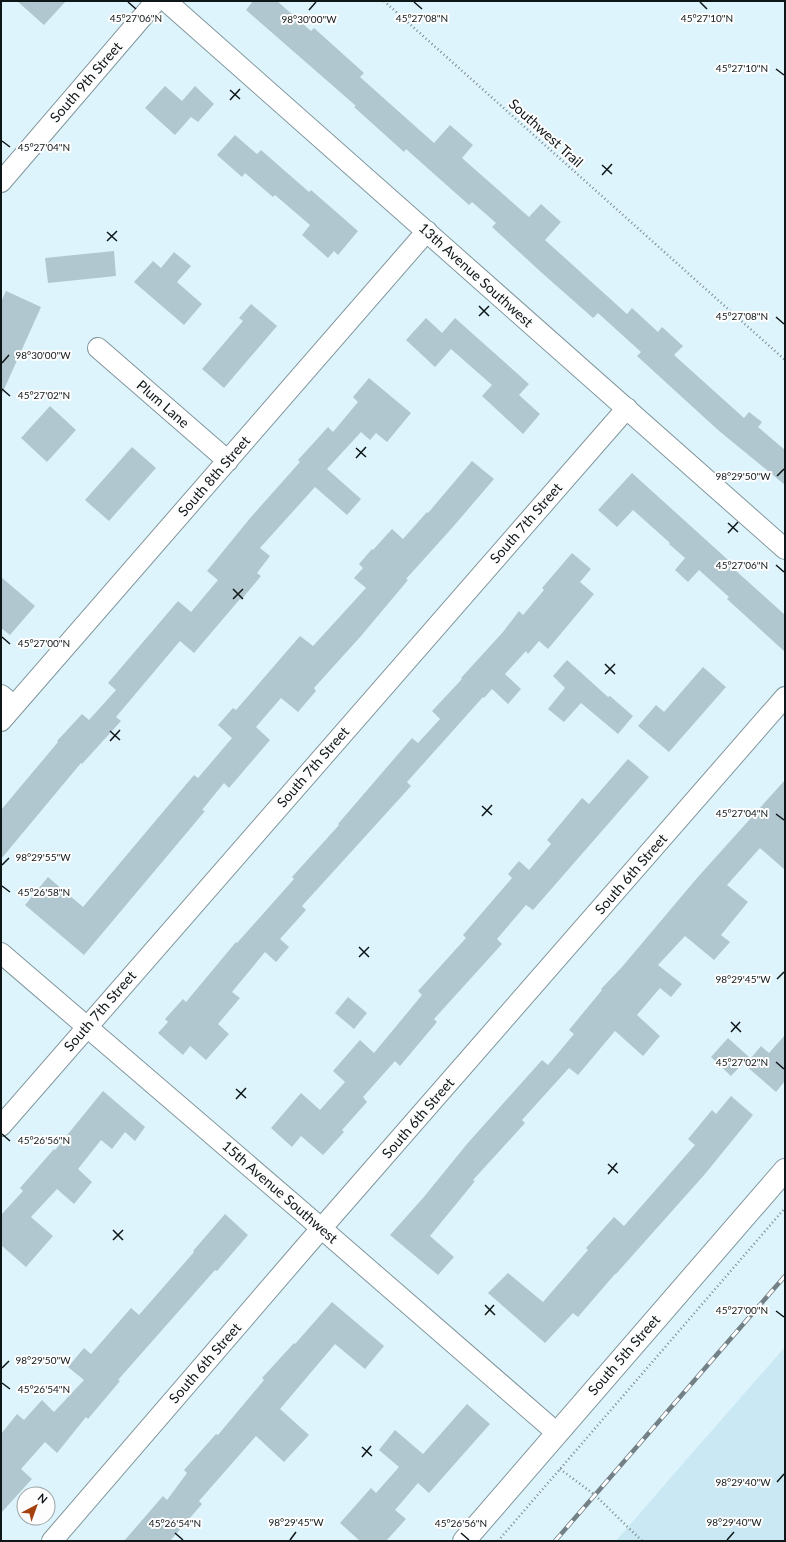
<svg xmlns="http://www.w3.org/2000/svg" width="786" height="1542" font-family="Lato,sans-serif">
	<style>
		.built { fill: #c9e8f3 }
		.building { fill: #b1c7cf }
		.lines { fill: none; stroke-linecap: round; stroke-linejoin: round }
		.minor-casing { stroke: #81969d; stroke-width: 22 }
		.secondary-casing { stroke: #81969d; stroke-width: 24 }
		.path { stroke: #79888d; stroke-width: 2.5; stroke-dasharray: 1 3; stroke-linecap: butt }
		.minor { stroke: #fff; stroke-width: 20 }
		.secondary { stroke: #fff; stroke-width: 22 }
		.rail-casing { stroke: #738186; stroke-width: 4.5 }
		.rail { stroke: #fdfdfd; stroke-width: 3; stroke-dasharray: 9; stroke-linecap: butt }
		.ticks { fill: none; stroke: #0e1618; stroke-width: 1.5 }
		.labels { text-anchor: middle; stroke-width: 4; stroke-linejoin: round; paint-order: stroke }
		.street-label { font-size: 14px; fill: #0e1618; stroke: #fdfdfd }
		.ticks-label { font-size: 10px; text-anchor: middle; fill: #0e1618; stroke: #fdfdfd; stroke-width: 4; stroke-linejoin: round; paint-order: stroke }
	</style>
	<rect width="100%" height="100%" fill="#def4fc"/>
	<path class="built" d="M785,1347V1541H616L666,1483Z"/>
	<path class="building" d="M17,1H66L44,25Z
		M253,1H277L311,31L314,28L364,73L360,77L434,143L450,125L473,145L462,158L529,217L541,204L561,222L545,240L627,314L632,308L658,332L662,327L683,346L674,355L744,418L749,412L762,422L758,427L785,450V485L718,430L637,356L641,352L598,313L593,318L542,273L492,227L496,223L472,202L469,205L406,149L404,152L354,107L356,106L246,10Z
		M165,86L182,101L195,86L214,104L198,122L191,117L175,135L145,108Z
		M235,135L257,154L261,150L309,192L311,190L358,231L338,255L334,251L328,258L302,235L310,225L275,195L273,197L245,173L242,177L217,155Z
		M114,251L116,276L48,283L45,258Z
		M174,252L191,266L177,282L202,304L184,325L134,282L153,261L161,268Z
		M6,291L41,307L1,396V302Z
		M251,304L277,326L224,388L202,369L243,321L239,318Z
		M426,318L442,333L455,318L529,384L519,395L540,414L523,434L482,396L492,385L451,349L435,367L406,340Z
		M369,378L411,413L387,442L376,433L370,440L361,432L327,469L361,499L347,515L315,487L260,548L270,556L257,573L261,576L241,600L240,599L194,653L180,641L116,717L121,721L82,764L81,763L1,859V810L58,742L57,741L82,714L89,720L116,690L108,683L178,601L191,612L218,580L207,571L251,517L300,462L298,460L328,427L333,432L358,402L353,397Z
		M50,406L76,430L47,462L21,438Z
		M132,447L156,468L109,521L85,500Z
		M472,461L494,479L452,528L406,579L408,580L361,636L314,688L316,691L298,712L281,698L256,727L270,740L229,788L224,783L202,810L205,811L84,955L25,905L48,877L83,907L194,775L198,778L232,738L218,725L233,708L236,710L300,636L313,646L366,588L354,578L363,568L359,564L372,549L373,550L392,529L403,539L427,512L428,513Z
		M632,473L737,568L735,570L785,615V652L727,599L729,597L699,570L688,582L675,570L685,558L669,544L670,543L633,510L617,527L598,510Z
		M572,553L591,569L580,582L594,594L548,649L539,641L528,654L526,651L505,674L521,689L508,704L492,689L484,698L483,697L407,782L411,786L302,906L306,910L280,939L289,947L276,962L265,952L232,992L240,998L218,1024L229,1034L206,1060L190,1046L183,1055L158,1033L168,1022L165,1019L183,999L186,1002L236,942L237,943L294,879L292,877L339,825L338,824L412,738L418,743L440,719L432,711L462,679L461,678L503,632L519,611L523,615L544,590L542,588Z
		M1,577L35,606L10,635L1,628Z
		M567,660L608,697L610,696L633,716L618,734L581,703L564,722L548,709L565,688L553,676Z
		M703,667L726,687L669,752L638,726L656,705L664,712Z
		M628,759L649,777L533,910L526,905L497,939L502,944L434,1019L437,1022L400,1066L395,1061L363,1097L367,1102L342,1130L344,1132L323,1155L301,1136L292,1147L271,1128L301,1093L320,1110L345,1082L333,1071L360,1040L374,1053L422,995L418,991L466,938L463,935L512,878L508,874L519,861L529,870L551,844L547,840L582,798L589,804Z
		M785,780V870L760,848L727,885L748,902L721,935L730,942L714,960L685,936L658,965L682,984L671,997L660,988L637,1015L660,1036L643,1056L615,1031L578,1075L569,1068L522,1120L525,1123L473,1180L475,1181L430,1236L454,1257L438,1275L390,1235L423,1198L467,1144L542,1060L548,1065L574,1034L569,1030L602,990L601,989L622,967L697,878Z
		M348,997L367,1013L354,1029L335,1013Z
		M785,1035V1081L776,1092L745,1065L761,1046L769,1053Z
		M728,1038L749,1057L731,1076L711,1057Z
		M103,1091L145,1127L135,1141L125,1132L112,1149L101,1140L78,1169L92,1182L74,1204L57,1189L31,1217L53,1236L26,1267L1,1245V1215L23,1191L20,1188L54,1149L55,1150Z
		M731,1096L753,1115L705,1174L616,1274H615L578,1317L573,1313L545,1343L488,1293L508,1273L543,1302L588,1250L586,1248L614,1217L624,1226L695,1145L688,1139L712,1110L716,1114Z
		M225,1214L248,1235L217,1271L215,1270L118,1380L120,1381L88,1419L86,1417L57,1453L45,1442L21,1469L32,1479L1,1513V1434L17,1414L24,1420L42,1400L54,1412L84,1380L68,1367L84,1348L91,1354L131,1308L139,1315L194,1252L193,1251Z
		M332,1302L384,1346L365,1369L335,1344L280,1409L309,1435L284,1462L256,1436L199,1501L202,1504L170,1541H124L163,1496L167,1500L187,1473L184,1470L216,1434L218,1435L264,1380L262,1378L294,1343L295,1344Z
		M467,1404L490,1424L429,1493L418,1483L395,1510L406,1519L386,1541H360L340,1523L371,1488L376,1493L399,1467L379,1450L395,1430L423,1454Z"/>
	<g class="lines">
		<g class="minor-casing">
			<path id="minor" d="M166,1L785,549
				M1,182L156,1
				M98,348L228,461
				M1,695L14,706
				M1,721L427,231
				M1,953L306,1215L557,1433
				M1,1126L627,408
				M52,1541L306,1246L785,697"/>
		</g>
		<g class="secondary-casing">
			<path id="secondary" d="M464,1541L785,1170"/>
		</g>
		<path class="path" d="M384,1L785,360
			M560,1469L595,1495L642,1541
			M498,1541L785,1208"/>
		<use href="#minor" class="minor"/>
		<use href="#secondary" class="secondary"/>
		<g class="rail-casing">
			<path id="rail" d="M555,1541L785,1276"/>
		</g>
		<use href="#rail" class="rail"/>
	</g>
	<path class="ticks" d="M128,2L136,9M414,2L422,9M700,2L707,9M309,10L316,2M776,69L784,75M230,90L240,99M230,100L240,89M2,141L10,147M602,165L612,174M602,175L612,164M107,232L117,241M107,241L117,231M479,306L489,316M479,316L489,306M776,317L784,324M2,363L9,355M2,389L10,396M356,448L366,457M356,458L366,447M777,476L784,469M728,523L738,532M728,533L738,522M776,565L784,572M233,589L243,599M233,599L243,589M2,637L10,644M605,664L615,674M605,674L615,664M110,731L120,740M110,741L120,730M482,806L492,815M776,814L784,820M482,816L492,805M2,865L9,858M2,886L10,892M359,947L369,957M359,957L369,947M777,979L784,972M731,1022L741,1032M731,1032L740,1022M776,1062L784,1069M236,1089L246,1098M236,1099L246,1088M2,1134L10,1141M608,1164L618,1173M608,1174L617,1163M113,1230L123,1240M113,1240L123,1230M485,1305L495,1315M776,1311L784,1317M485,1315L494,1305M2,1368L9,1361M2,1383L10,1389M362,1447L372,1456M362,1457L371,1446M777,1482L784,1474M175,1533L183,1540M461,1533L469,1540M290,1540L296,1532M727,1540L734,1532"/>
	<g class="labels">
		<g class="street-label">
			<text transform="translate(86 82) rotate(-49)" y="5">South 9th Street</text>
			<text transform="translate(546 133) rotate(42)" y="5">Southwest Trail</text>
			<text transform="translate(476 275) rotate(42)" y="5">13th Avenue Southwest</text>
			<text transform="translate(163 404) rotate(41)" y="5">Plum Lane</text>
			<text transform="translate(214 476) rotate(-49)" y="5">South 8th Street</text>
			<text transform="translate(526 523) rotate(-49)" y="5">South 7th Street</text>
			<text transform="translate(313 767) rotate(-49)" y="5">South 7th Street</text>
			<text transform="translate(631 874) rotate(-49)" y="5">South 6th Street</text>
			<text transform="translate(100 1011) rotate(-49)" y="5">South 7th Street</text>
			<text transform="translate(418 1118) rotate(-49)" y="5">South 6th Street</text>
			<text transform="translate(280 1192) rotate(41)" y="5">15th Avenue Southwest</text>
			<text transform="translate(624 1355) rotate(-49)" y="5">South 5th Street</text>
			<text transform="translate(205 1363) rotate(-49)" y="5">South 6th Street</text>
		</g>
	</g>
	<g class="ticks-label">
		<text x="136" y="22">45°27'06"N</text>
		<text x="422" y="22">45°27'08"N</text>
		<text x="707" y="22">45°27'10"N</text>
		<text x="309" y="23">98°30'00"W</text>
		<text x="742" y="72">45°27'10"N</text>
		<text x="44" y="151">45°27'04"N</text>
		<text x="742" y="320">45°27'08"N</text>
		<text x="43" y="359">98°30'00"W</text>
		<text x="44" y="399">45°27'02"N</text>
		<text x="743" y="480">98°29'50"W</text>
		<text x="742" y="569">45°27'06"N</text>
		<text x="44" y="647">45°27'00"N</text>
		<text x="742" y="817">45°27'04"N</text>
		<text x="43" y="861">98°29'55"W</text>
		<text x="44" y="896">45°26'58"N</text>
		<text x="743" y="983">98°29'45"W</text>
		<text x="742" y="1066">45°27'02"N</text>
		<text x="44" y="1144">45°26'56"N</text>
		<text x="742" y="1314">45°27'00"N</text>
		<text x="43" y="1364">98°29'50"W</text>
		<text x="44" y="1393">45°26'54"N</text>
		<text x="743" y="1486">98°29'40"W</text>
		<text x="296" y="1526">98°29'45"W</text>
		<text x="734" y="1526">98°29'40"W</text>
		<text x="175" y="1527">45°26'54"N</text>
		<text x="461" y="1527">45°26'56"N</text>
	</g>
	<rect width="786" height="1542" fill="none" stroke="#0e1618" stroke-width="4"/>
	<g transform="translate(36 1506) rotate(41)"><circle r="19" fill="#fdfdfd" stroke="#9da1a1"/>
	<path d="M0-3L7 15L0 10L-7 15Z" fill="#a5410e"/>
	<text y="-6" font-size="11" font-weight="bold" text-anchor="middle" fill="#0e1618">N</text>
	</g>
</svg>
